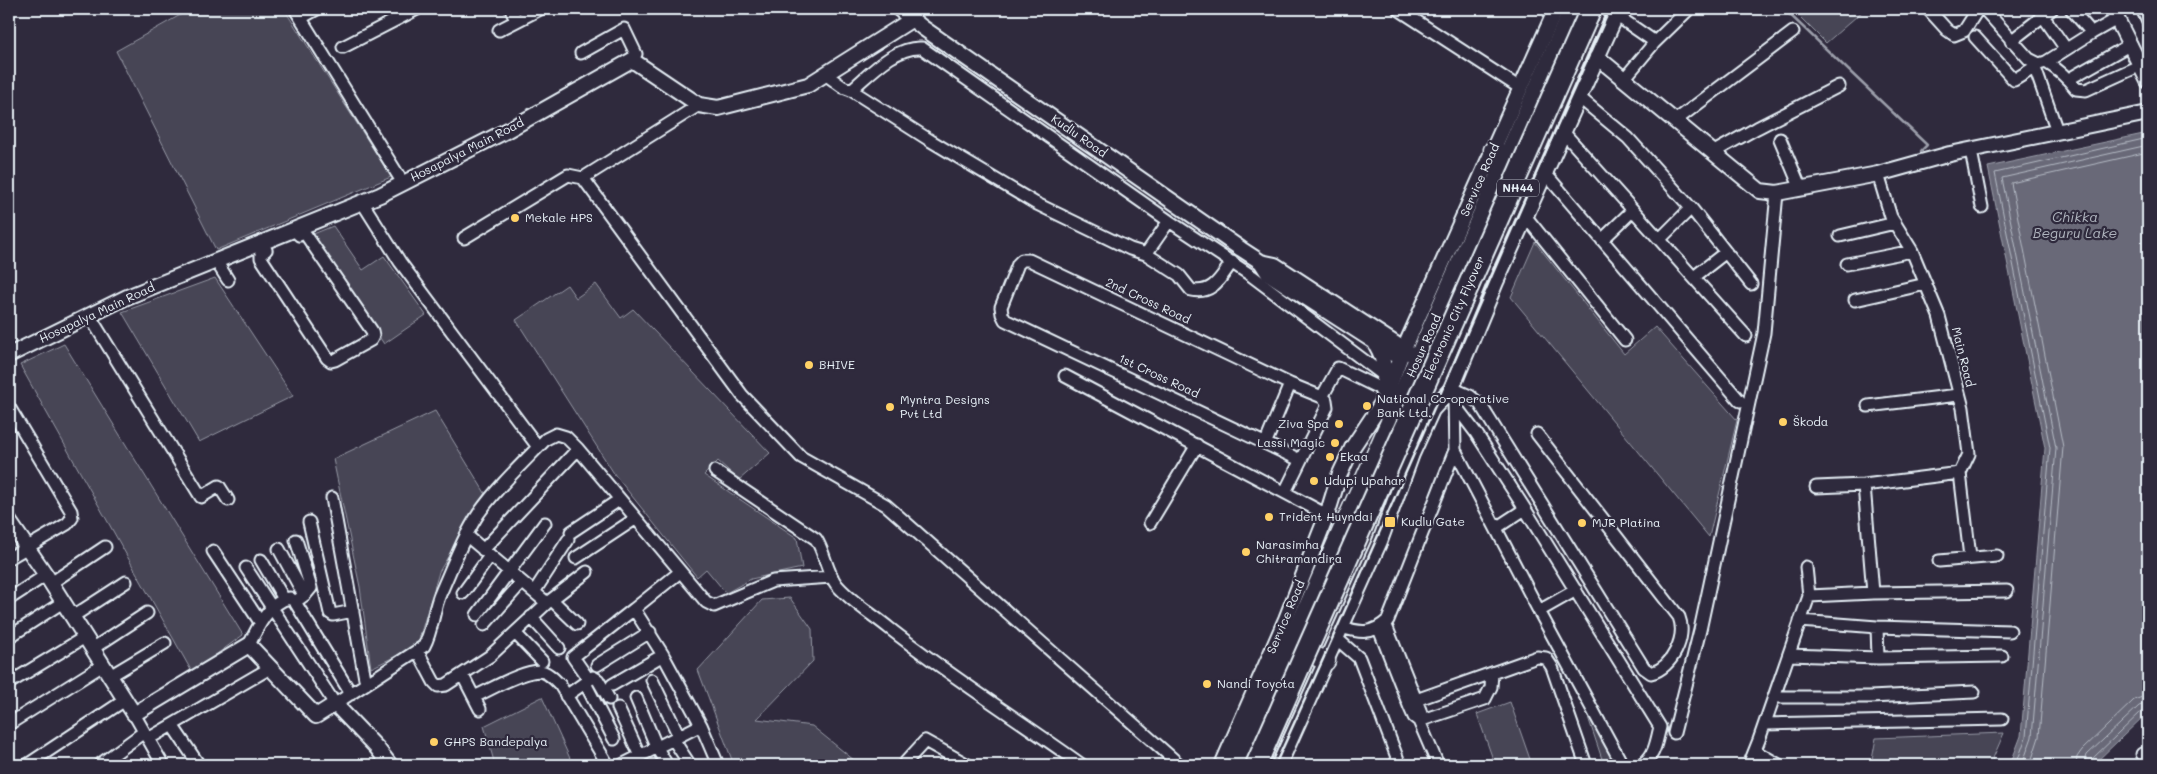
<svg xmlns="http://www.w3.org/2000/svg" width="2157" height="774" font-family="Mali,sans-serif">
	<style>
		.green { fill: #464455; stroke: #979aa6 }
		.water { fill: #696978; stroke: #9c9fab }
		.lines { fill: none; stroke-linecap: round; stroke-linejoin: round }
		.shore { stroke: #b5bbc5; stroke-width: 1 }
		.stream { stroke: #9c9fab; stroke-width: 2.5 }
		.minor-casing { stroke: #e8f1f8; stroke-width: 15 }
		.tertiary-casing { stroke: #e8f1f8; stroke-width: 18 }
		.trunk-casing { stroke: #e8f1f8; stroke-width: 21 }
		.minor { stroke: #2f2a3d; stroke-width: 11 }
		.tertiary { stroke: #2f2a3d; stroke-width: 14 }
		.trunk { stroke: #2f2a3d; stroke-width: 18 }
		.rail { stroke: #e8f1f8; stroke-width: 2.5 }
		.motorway-bridge-casing { stroke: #e8f1f8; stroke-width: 24; stroke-linecap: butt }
		.motorway-bridge { stroke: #2f2a3d; stroke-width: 20 }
		.poi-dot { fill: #ffd166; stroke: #2f2a3d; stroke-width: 2 }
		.labels { text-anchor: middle; stroke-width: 4.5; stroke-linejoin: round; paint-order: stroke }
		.shield { fill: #2f2a3d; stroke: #b0b5c0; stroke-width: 1 }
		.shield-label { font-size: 11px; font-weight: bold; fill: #e8f1f8 }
		.street-label { font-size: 12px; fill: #e8f1f8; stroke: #2f2a3d }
		.poi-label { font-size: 12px; fill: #e8f1f8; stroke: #2f2a3d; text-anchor: start }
		.water-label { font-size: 14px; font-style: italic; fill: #afb4be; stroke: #2f2a3d }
	</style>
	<rect width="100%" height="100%" fill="#2f2a3d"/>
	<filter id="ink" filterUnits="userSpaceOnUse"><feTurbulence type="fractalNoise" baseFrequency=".02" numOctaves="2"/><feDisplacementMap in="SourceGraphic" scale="10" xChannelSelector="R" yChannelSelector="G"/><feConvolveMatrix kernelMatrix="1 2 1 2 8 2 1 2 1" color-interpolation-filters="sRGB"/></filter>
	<g filter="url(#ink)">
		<path class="green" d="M191,9H284L391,177L216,250L116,51Z
			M1792,9H1865L1826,43Z
			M333,226L363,270L384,256L426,315L384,344L311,235Z
			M1535,242L1624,354L1655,327L1737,420L1709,537L1511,297Z
			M215,278L293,396L199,442L122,312Z
			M596,284L621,318L633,309L770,453L739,480L718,461L704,475L797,538L802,568L751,579L726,593L706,569L697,577L615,475L516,320L567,285L576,298Z
			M64,344L243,635L192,672L20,365Z
			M435,411L485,493L439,572L417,646L371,668L360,587L333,459Z
			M790,598L812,629L813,661L757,719L812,726L860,765H732V760L698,670L762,600Z
			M542,697L573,765H495L484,726Z
			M1510,702L1532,765H1495L1477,714Z
			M1585,708L1617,765H1604Z
			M2004,733L1990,765H1871L1876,738Z"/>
		<path class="water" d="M2148,133V712L2093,765H2010L2021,736L2045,448L1988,167Z"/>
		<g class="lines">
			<path class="shore" d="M2016,765L2026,737L2050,448L1995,173L2148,138
				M2022,765L2032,737L2056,448L2002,178L2148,145
				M2030,765L2039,737L2063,447L2011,183L2148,152
				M2076,765L2077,757L2082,750L2134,700L2148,695
				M2084,765L2087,755L2139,706L2148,703
				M2090,765L2092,759L2143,710L2148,709"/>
			<path class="stream" d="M1784,9L1927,145L1921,151"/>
			<g class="minor-casing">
				<path id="minor" d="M295,9L403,183
					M511,9L516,21
					M1398,9L1520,88
					M1928,9L1947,30L1954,35L1964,31L1978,9
					M1984,9L2029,59L2039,64L2046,62C2059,70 2067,77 2076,89L2086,90L2141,65
					M2071,9L2092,33
					M2142,9L2148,22
					M1616,15L1655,42L1689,9
					M2043,16L2066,49
					M301,18L317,9
					M499,30L540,9
					M1975,37L2014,80L2032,69L2036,71L2057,131
					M2011,41L2052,9
					M343,47L417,9
					M581,53L624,29L636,54L632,60
					M2046,62L2092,33L2117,19
					M825,74L843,87L851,90L931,141L1035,203L1130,249L1146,254L1179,275L1191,290C1213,295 1221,277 1232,262
					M1624,79L1655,42
					M2069,79L2131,44
					M851,90C871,73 895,46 922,48L1169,221L1252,276L1386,377
					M1580,98L1628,138L1691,208L1751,284
					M699,105L583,178L742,395L801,457L886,505L1180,765
					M1675,121L1793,32
					M1564,133L1746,336
					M1780,139L1801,189
					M1971,151L1982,207
					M1714,152L1757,128L1839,86
					M1545,173L1740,401
					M1878,174L1891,217L1912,251L1939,316L1963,408L1969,454L1960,473L1970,557
					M362,202L400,262L538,447
					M1526,217L1625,340
					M1840,236L1895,223
					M464,238L568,175L583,178
					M1660,239L1691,208
					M1602,240L1633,210
					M262,242L266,250L261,254V258L327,358L331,361L335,360L371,340L373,336L372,331L306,235L303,233L299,235L294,229
					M1146,254L1169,221
					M216,261L228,280
					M1847,264L1912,251
					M1694,277L1726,252
					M1855,300L1926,284
					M89,315L201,497L219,486L228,500
					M1065,376L1327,515
					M1452,388L1470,396L1480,404L1644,668L1651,673C1672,668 1687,637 1679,617L1537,434
					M1322,397L1338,368L1383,390
					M1454,404L1476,433L1525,509L1660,727C1656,742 1655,758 1640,765
					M1868,406L1958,395
					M9,407L71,511L72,518L67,524L9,558
					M1266,442L1290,384
					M1455,450L1539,611L1621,762L1627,765
					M1300,460L1005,320L1002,314L1001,307L1018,264L1022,260H1029L1290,384L1322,397
					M715,471L816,539C825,553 826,570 836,584C850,601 872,614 889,628C951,677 1018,719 1082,765
					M1816,487L1864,485
					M1285,492L1327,407L1326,400L1322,397
					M332,498L366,684
					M309,522L330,613L333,615L353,611
					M1150,523L1197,445
					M1496,528L1525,509
					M571,532L619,500
					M466,535L547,603
					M279,549L304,595
					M483,550L578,449
					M213,551L260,622
					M576,558L635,519
					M261,560L284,599
					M1939,561L1997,556
					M246,568L335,704L424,646C433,630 433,609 441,592C453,565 463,537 479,513C498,486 523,463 546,439L556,434L566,437L578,449L706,602L714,606L721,603L773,581L832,577
					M51,583L105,547
					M534,592L568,540
					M463,593L490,556
					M1873,593L1864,485L1960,473
					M1809,596L1873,593L2007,591
					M9,599L46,575
					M552,600L577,624
					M295,602L306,594L311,588L296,540
					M1539,611L1576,590
					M477,615L545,523
					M72,617L126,582
					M531,617L559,648
					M1800,621L1877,627L2010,631
					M1385,623L1420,710L1421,714L1419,721
					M484,625L522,582
					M1341,627C1360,633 1372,635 1388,620L1455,450L1454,402
					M1877,627L1878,658
					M1379,629L1410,708L1414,717L1419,721L1438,765
					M515,633L542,661
					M9,637L63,602
					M1336,638L1359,658L1400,765
					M249,645C257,628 270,601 290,598L295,602L351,694
					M92,649L147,613
					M418,652L434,682L438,686L446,685L490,656L547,603L587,572
					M1789,655L1878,658L2002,656
					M597,665L650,632
					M110,676L165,643
					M463,676L480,709
					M589,680L573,657L634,609
					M652,680L679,736
					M9,683L85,637
					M585,683L614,739
					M612,685L663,655
					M566,696L593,677L598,680L609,699
					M474,697C490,690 528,667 544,672C551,675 555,680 560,685L608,765
					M1774,697H1870L1974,692
					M636,698L657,748L667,765
					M1416,700L1537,657L1546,658L1552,667L1586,765
					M618,708L640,756
					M134,714L163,765
					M1419,721L1485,699L1491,687L1492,673
					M9,724L103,665
					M1765,724L2002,719
					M172,725L199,765
					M701,725L718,765
					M1674,733L1700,630L1764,333L1777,193
					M148,739L270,668
					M673,739L690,765
					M1755,751L1779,765
					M2142,754L2148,760
					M27,765L125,700
					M99,765L144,732
					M622,765L701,725L663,655L634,609L680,572
					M903,765L925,741L968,765
					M1749,765L1759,740L1809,596L1806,567"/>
			</g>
			<g class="tertiary-casing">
				<path id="tertiary" d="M899,9L923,28L1241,249L1261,262L1275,265L1411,354
					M2112,9L2148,81
					M1597,57L1760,191L1777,193L1878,174L1950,154L2148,113
					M1261,262L1268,273L1398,357
					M1375,343C1385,359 1387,374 1382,391
					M9,355L127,297L380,195L506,131L632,60L699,105L718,108L808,85L911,20
					M9,521L46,575L134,714L249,645L316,716L335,704L377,748L390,765
					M1222,765L1286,619L1327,515L1339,476L1352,448L1384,400L1400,358L1556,9
					M1279,765L1380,541L1412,454L1432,410L1452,388L1496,282L1619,9"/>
			</g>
			<g class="trunk-casing">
				<path id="trunk" d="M1493,150L1507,157
					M1313,655L1326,661
					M1238,765L1573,9"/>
			</g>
			<use href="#minor" class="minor"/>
			<use href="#tertiary" class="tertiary"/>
			<use href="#trunk" class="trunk"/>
			<path class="rail" d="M1275,765C1390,515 1497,261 1608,9"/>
			<g class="motorway-bridge-casing">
				<path id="motorway-bridge" d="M1256,765L1591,9"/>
			</g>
			<use href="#motorway-bridge" class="motorway-bridge"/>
		</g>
	</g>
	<g class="poi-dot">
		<circle cx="515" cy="218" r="5"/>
		<circle cx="809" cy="365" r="5"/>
		<circle cx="1367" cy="406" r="5"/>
		<circle cx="890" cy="407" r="5"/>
		<circle cx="1783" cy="422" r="5"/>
		<circle cx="1339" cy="424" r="5"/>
		<circle cx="1335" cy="443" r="5"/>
		<circle cx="1330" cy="457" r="5"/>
		<circle cx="1314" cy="481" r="5"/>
		<circle cx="1269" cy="517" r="5"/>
		<rect x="1384" y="516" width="12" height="12" rx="2.5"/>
		<circle cx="1582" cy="523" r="5"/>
		<circle cx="1246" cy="552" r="5"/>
		<circle cx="1207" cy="684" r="5"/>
		<circle cx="434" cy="742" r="5"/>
	</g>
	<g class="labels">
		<rect class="shield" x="1497" y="179.5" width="42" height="17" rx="4"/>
		<g class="shield-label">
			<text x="1518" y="192">NH44</text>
		</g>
		<g class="street-label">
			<text transform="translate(1079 136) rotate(35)" y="4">Kudlu Road</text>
			<text transform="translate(467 150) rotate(-27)" y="4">Hosapalya Main Road</text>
			<text transform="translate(1480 180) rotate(-66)" y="4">Service Road</text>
			<text transform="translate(1148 301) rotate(25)" y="4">2nd Cross Road</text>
			<text transform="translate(97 313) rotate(-25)" y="4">Hosapalya Main Road</text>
			<text transform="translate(1454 318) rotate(-66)" y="4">Electronic City Flyover</text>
			<text transform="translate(1424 346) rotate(-66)" y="4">Hosur Road</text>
			<text transform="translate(1963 357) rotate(76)" y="4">Main Road</text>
			<text transform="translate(1159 376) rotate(25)" y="4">1st Cross Road</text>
			<text transform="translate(1286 617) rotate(-67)" y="4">Service Road</text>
		</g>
		<g class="poi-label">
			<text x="525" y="222">Mekale HPS</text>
			<text x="819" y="369">BHIVE</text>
			<text x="1377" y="403">National Co-operative<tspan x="1377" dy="14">Bank Ltd.</tspan></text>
			<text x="900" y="404">Myntra Designs<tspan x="900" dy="14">Pvt Ltd</tspan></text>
			<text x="1793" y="426">Škoda</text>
			<text x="1329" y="428" text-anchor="end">Ziva Spa</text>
			<text x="1325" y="447" text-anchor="end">Lassi Magic</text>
			<text x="1340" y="461">Ekaa</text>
			<text x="1324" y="485">Udupi Upahar</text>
			<text x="1279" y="521">Trident Huyndai</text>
			<text x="1401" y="526">Kudlu Gate</text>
			<text x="1592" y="527">MJR Platina</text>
			<text x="1256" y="549">Narasimha<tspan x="1256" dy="14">Chitramandira</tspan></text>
			<text x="1217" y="688">Nandi Toyota</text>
			<text x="444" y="746">GHPS Bandepalya</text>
		</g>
		<g class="water-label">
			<text x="2075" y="222">Chikka<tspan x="2075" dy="16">Beguru Lake</tspan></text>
		</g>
	</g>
	<rect width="2157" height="774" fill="none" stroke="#2f2a3d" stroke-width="30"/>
	<rect x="15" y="15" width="2127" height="744" fill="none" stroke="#e8f1f8" stroke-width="2" filter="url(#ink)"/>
</svg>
